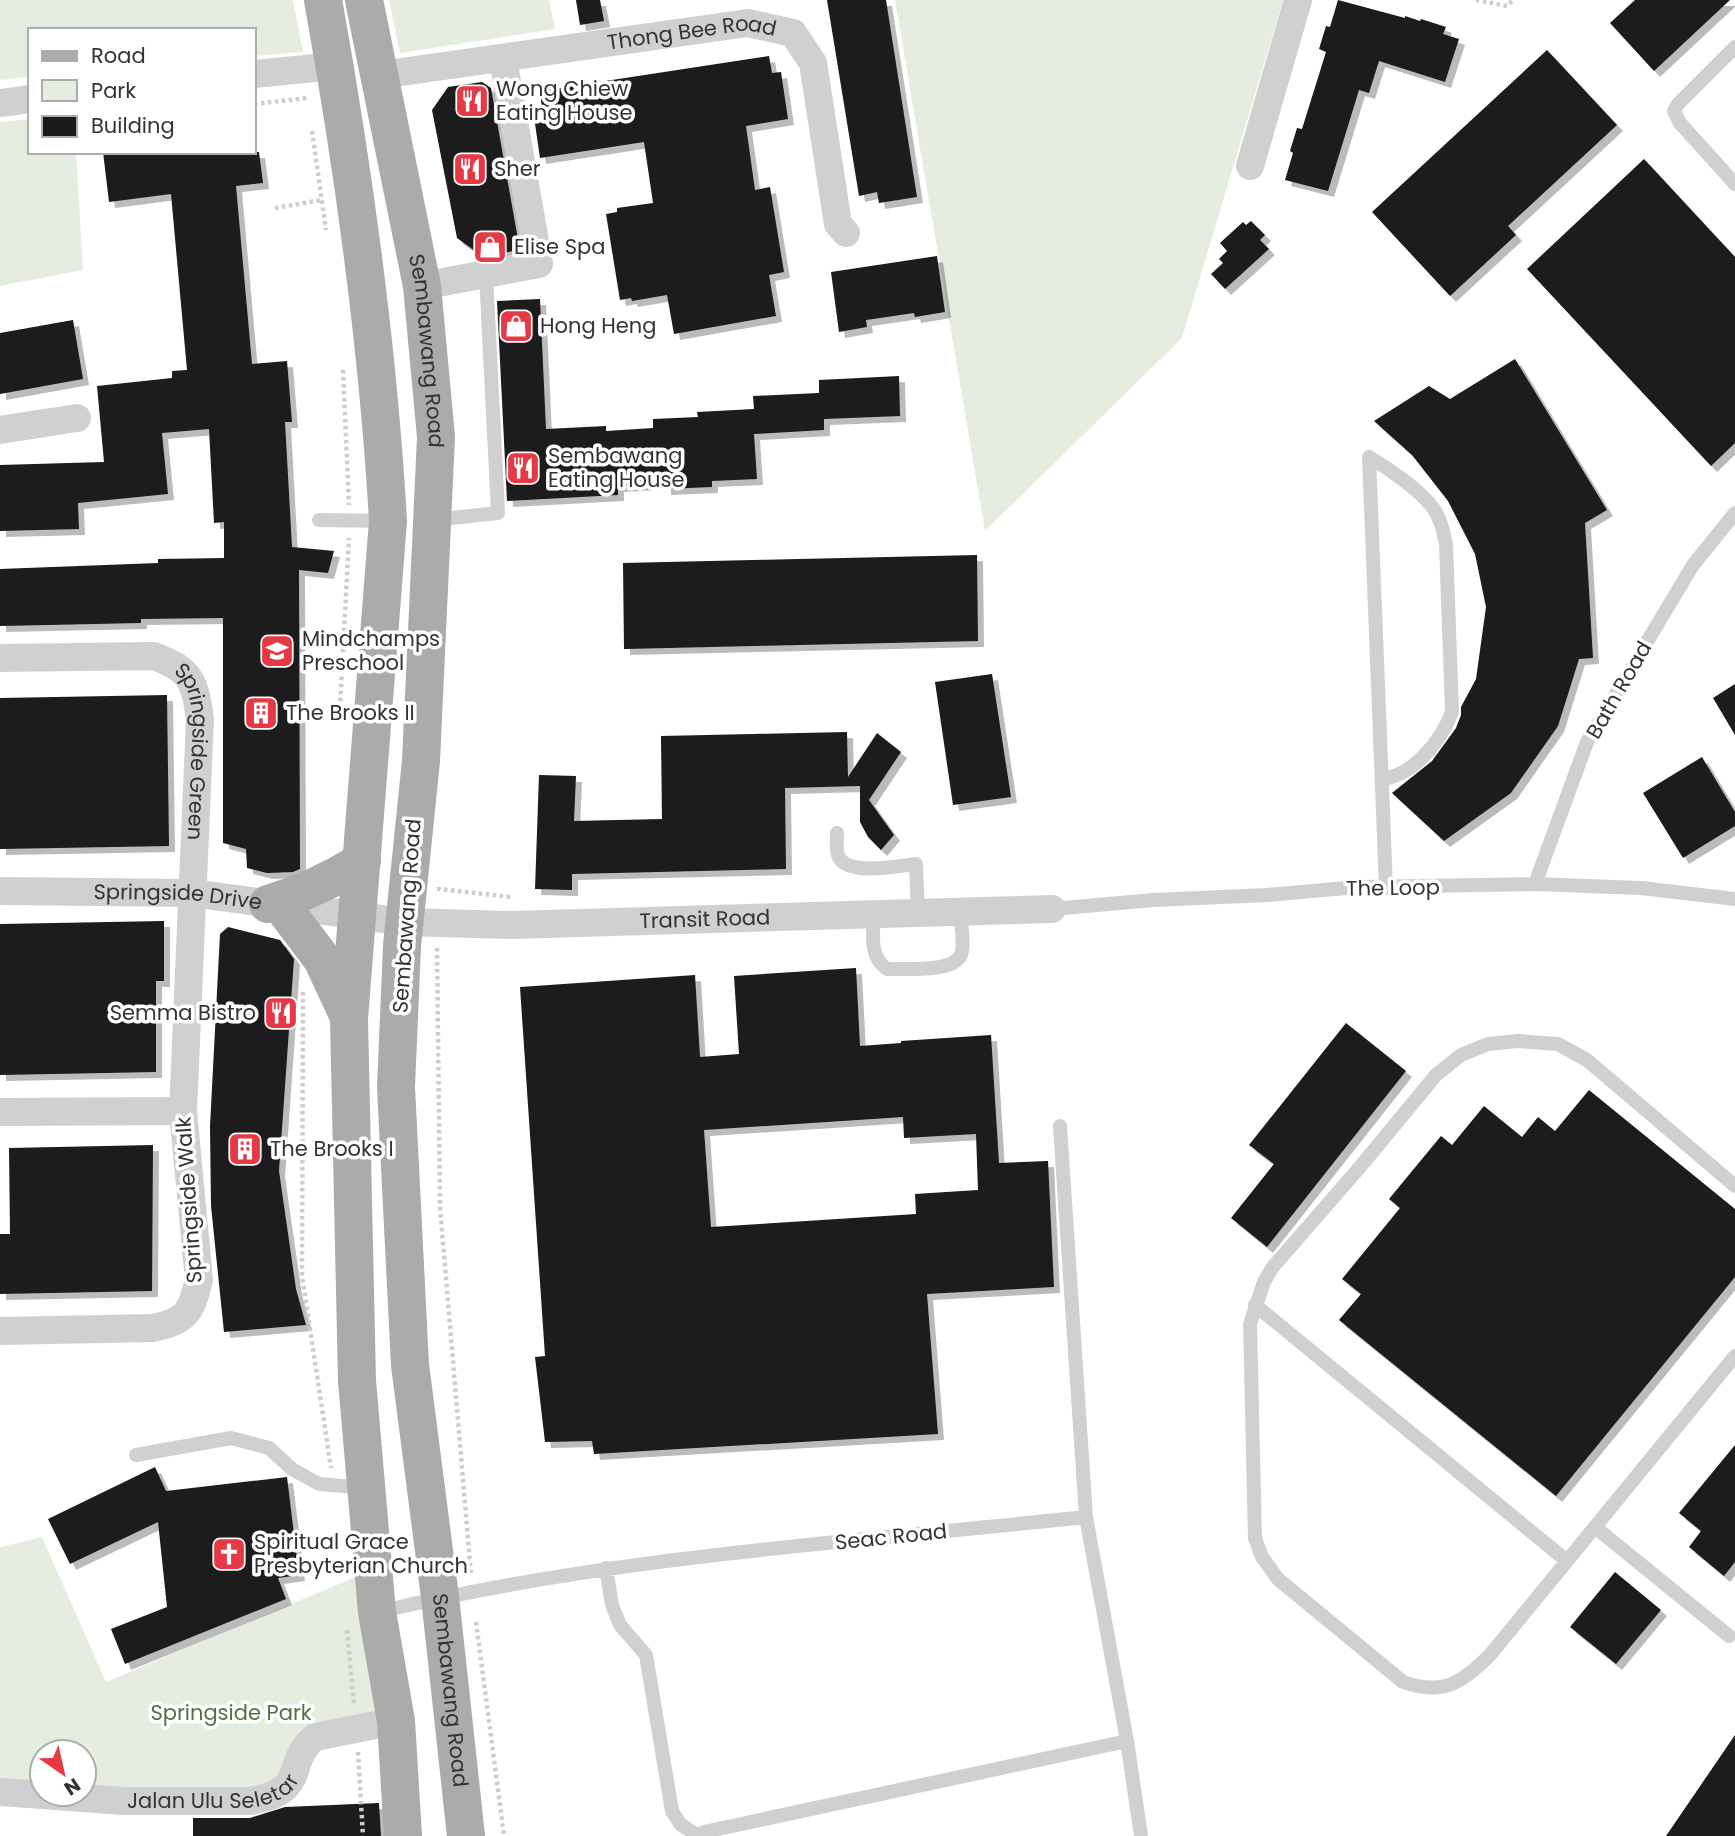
<svg xmlns="http://www.w3.org/2000/svg" width="1735" height="1836" font-family="Poppins,sans-serif">
	<style>
		.green { fill: #e6ecdf }
		.building { fill: #1a1a1a; fill-rule: evenodd; filter: url(#shadow) }
		.lines { fill: none; stroke-linecap: round; stroke-linejoin: round }
		.path { stroke: #cdcdcd; stroke-width: 4.5; stroke-dasharray: 3.5 3.5; stroke-linecap: butt }
		.service { stroke: #d0d0d0; stroke-width: 14 }
		.minor { stroke: #d0d0d0; stroke-width: 28 }
		.primary { stroke: #ababab; stroke-width: 38 }
		.labels { text-anchor: middle; stroke-width: 7; stroke-linejoin: round; paint-order: stroke }
		.street-label { font-size: 21px; fill: #333; stroke: #fff }
		.poi-label { font-size: 21px; fill: #333; stroke: #fff; text-anchor: start }
		.park-label { font-size: 21px; fill: #56703f; stroke: #fff }
	</style>
	<defs>
		<filter id="shadow"><feDropShadow dx="6" dy="6" stdDeviation="0" flood-color="#0004"/></filter>
	</defs>
	<rect width="100%" height="100%" fill="#fff"/>
	<path class="green" d="M0,0H293L303,52L254,56V30H30V77L0,80Z
		M389,0H549L555,29L400,53Z
		M895,0H1283L1182,338L985,531Z
		M30,119V152H76L83,270L0,286V122Z
		M42,1537L106,1682L365,1573L396,1721L307,1732L281,1792L84,1787V1752H42V1786L0,1785V1547Z"/>
	<path class="building" d="M576,0H600L604,21L580,25Z
		M827,0H886L917,197L879,203L877,192L859,196Z
		M1338,0L1405,18V16L1420,21L1421,19L1446,27L1443,34L1459,39L1445,82L1379,61L1369,93L1359,90L1328,191L1285,180L1293,153L1290,151L1297,128L1302,129L1326,52L1319,49L1326,26L1330,27Z
		M1635,0H1730L1654,71L1610,23Z
		M1547,50L1617,125L1508,226L1516,235L1450,296L1372,212Z
		M769,56L772,73L781,72L788,119L746,126L755,190L770,187L784,272L769,275L776,316L674,334L667,295L632,301L631,298L620,300L606,214L617,212V208L653,203L644,142L540,158L533,110L542,109L540,91Z
		M482,82L491,88L519,245L514,251L482,256L457,238L432,110L448,87Z
		M103,152H259L263,183L236,186L252,364L287,361L292,422H285L292,547L334,551L328,573L299,570L300,869L293,872L267,873L247,868L246,849L223,843V618L141,619V623L0,626V569L158,563V559L224,558V522L214,523L209,429L162,433L168,494L78,503L79,529L0,531V465L104,462L97,386L172,378V371L187,370L171,194L109,202Z
		M1644,159L1735,257V443L1711,466L1527,269Z
		M1251,221L1265,235L1260,240L1269,249L1225,289L1211,274L1223,263L1219,259L1227,251L1220,243L1243,222L1246,225Z
		M937,256L945,312L915,317L914,313L866,320L867,327L839,332L831,272Z
		M540,299L546,429L606,426V431L653,428V419L698,417L697,412L754,409L753,396L819,393V380L899,376L900,416L824,419V430L754,434L757,479L712,481V487L665,489V483L618,486V495L507,501L497,301Z
		M73,320L83,379L0,394V333Z
		M1515,359L1607,510L1585,523L1593,658L1579,659L1558,726L1511,793L1444,841L1392,793L1432,761L1456,728L1461,715V707L1476,679L1486,607L1475,554L1448,501L1412,455L1374,421L1429,386L1450,399Z
		M977,555L978,641L624,649L623,563Z
		M992,674L1011,797L953,805L935,682Z
		M1735,684V735L1713,698Z
		M167,695L169,846L0,849V698Z
		M847,732L848,777L877,733L901,752L869,800L894,835L881,850L868,837L860,822V786L785,788L786,869L572,874V890L535,889L539,775L576,776L574,821L662,819L661,736Z
		M1702,757L1735,812V826L1683,858L1643,793Z
		M164,921V981H156V1072L0,1075V924Z
		M228,927L280,940L294,959L279,1171L296,1289L306,1325L224,1332L211,1206L210,1126L220,934Z
		M856,968L860,1046L901,1043V1041L991,1035L999,1163L1048,1161L1054,1287L927,1294L938,1434L594,1454L592,1441L545,1442L535,1357L545,1356L520,987L695,975L700,1057L739,1054L734,976ZM903,1117L904,1138L976,1134L978,1190L915,1194L916,1214L711,1227L704,1130Z
		M1346,1023L1406,1071L1267,1247L1231,1218L1274,1164L1249,1145Z
		M1589,1090L1735,1209V1277L1556,1496L1339,1320L1361,1294L1342,1279L1400,1208L1389,1199L1441,1136L1452,1145L1484,1106L1522,1137L1538,1117L1555,1131Z
		M153,1145L152,1291L0,1294V1234H10L9,1148Z
		M1735,1445V1562L1724,1576L1689,1547L1701,1531L1679,1513Z
		M155,1467L166,1491L287,1477L299,1575L278,1578L286,1599L125,1664L111,1629L167,1607L158,1522L70,1564L48,1519Z
		M1615,1572L1661,1610L1616,1664L1570,1627Z
		M1735,1735V1836H1666Z
		M379,1803L381,1836H193V1818H250L285,1807Z"/>
	<g class="lines">
		<path class="path" d="M1476,0L1507,6L1513,0
			M254,104L307,98
			M312,131L326,230
			M275,208L322,200
			M343,370L349,505
			M340,708L349,538
			M439,887V889L511,897
			M437,948L440,1207L471,1575
			M303,992L302,1276L331,1468
			M476,1622L504,1836
			M347,1630L354,1705
			M358,1752L363,1836"/>
		<path class="service" d="M1735,47L1678,104L1674,111L1680,123L1735,184
			M1369,457L1386,888
			M1369,457C1388,468 1420,490 1433,508C1441,519 1443,531 1446,544L1452,712C1441,741 1414,775 1382,779
			M319,520L386,521
			M433,520L498,513L486,274
			M837,833C837,839 836,849 838,855C845,877 898,866 916,864L918,913
			M1535,884L1587,742L1693,565L1735,513
			M1052,909L1154,900L1267,895L1358,887L1535,884L1641,888L1735,899
			M874,914C873,934 869,957 887,969C906,968 959,974 962,951C964,938 961,924 960,912
			M1060,1126L1086,1517L1127,1741L1141,1836
			M1735,1186L1587,1060L1558,1044L1518,1041L1488,1044L1461,1055L1436,1075L1360,1167L1272,1268L1264,1282L1250,1324L1255,1538L1262,1557L1278,1579L1403,1682C1443,1696 1462,1683 1490,1655L1735,1356
			M1255,1305L1567,1561
			M136,1455L231,1438L269,1448L292,1469L319,1484L366,1488
			M1595,1527L1729,1636
			M606,1568L612,1605L620,1625L646,1655L672,1811L681,1825L699,1836L704,1832L1127,1741
			M378,1612C609,1557 850,1542 1086,1517"/>
		<g class="minor">
			<path d="M254,74L335,66"/>
			<path id="s1" d="M380,75L748,23L793,33L813,63L838,224L846,233"/>
			<path d="M0,103L30,99"/>
			<path d="M1250,166L1298,0"/>
			<path d="M422,286L539,264L503,59"/>
			<path d="M0,430L77,418"/>
			<path id="s2" d="M0,658L154,656C191,670 195,681 200,719L183,1111L199,1280C191,1312 187,1321 153,1328L0,1331"/>
			<path id="s3" d="M0,891L192,893L404,922L513,925L1052,909"/>
			<path d="M0,1112L183,1111"/>
			<path id="s4" d="M0,1792L123,1801H250C311,1791 283,1763 315,1737L396,1721"/>
		</g>
		<g class="primary">
			<path d="M323,0C354,172 378,346 388,521L349,1019L357,1381L377,1612L396,1721L403,1836"/>
			<path id="s5" d="M364,0L422,286L436,437L421,761L402,946L396,1087L410,1365L440,1597L466,1836"/>
			<path d="M268,904C302,894 332,880 362,861"/>
			<path d="M282,906L322,959L349,1017"/>
		</g>
	</g>
	<defs>
		<g id="restaurant-square" transform="scale(1.75)"><rect x="-9" y="-9" width="18" height="18" rx="4" fill="#e63946" stroke="#fff"/><path d="M-5-6h1v4h1v-4h1v4h1v-4h1v5L-1.5 .5V6h-2V.5L-5-1ZM5-6V6H3V1.5H1.5Q1.5-4 5-6Z" fill="#fff"/></g>
		<g id="shop-square" transform="scale(1.75)"><rect x="-9" y="-9" width="18" height="18" rx="4" fill="#e63946" stroke="#fff"/><path d="M-5-2.5h2.3a2.7 3.5 0 0 1 5.4 0H5L5.5 6h-11ZM-1.5-2.5h3a1.5 2.3 0 0 0-3 0Z" fill="#fff"/></g>
		<g id="school-square" transform="scale(1.75)"><rect x="-9" y="-9" width="18" height="18" rx="4" fill="#e63946" stroke="#fff"/><path d="M0-5L7-2L0 1L-7-2ZM-4 1L0 2.5L4 1V4Q0 6-4 4Z" fill="#fff"/></g>
		<g id="building-square" transform="scale(1.75)"><rect x="-9" y="-9" width="18" height="18" rx="4" fill="#e63946" stroke="#fff"/><path d="M-4-6H4V6H1V3H-1V6H-4ZM-2.5-4.3h1.7v1.8h-1.7ZM.8-4.3h1.7v1.8H.8ZM-2.5-1h1.7V.8h-1.7ZM.8-1h1.7V.8H.8Z" fill="#fff"/></g>
		<g id="church-square" transform="scale(1.75)"><rect x="-9" y="-9" width="18" height="18" rx="4" fill="#e63946" stroke="#fff"/><path d="M-1.2-6h2.4v3.5h3.3v2.4h-3.3V6h-2.4V-.1h-3.3v-2.4h3.3Z" fill="#fff"/></g>
	</defs>
	<g fill-rule="evenodd">
		<use href="#restaurant-square" x="472" y="101"/>
		<use href="#restaurant-square" x="470" y="169"/>
		<use href="#shop-square" x="490" y="247"/>
		<use href="#shop-square" x="516" y="326"/>
		<use href="#restaurant-square" x="523" y="468"/>
		<use href="#school-square" x="277" y="651"/>
		<use href="#building-square" x="261" y="713"/>
		<use href="#restaurant-square" x="281" y="1013"/>
		<use href="#building-square" x="245" y="1149"/>
		<use href="#church-square" x="229" y="1554"/>
	</g>
	<g class="labels">
		<g class="street-label">
			<text dy="7" stroke="none"><textPath href="#s1" startOffset="315">Thong Bee Road</textPath></text>
			<text dy="7" stroke="none"><textPath href="#s5" startOffset="357">Sembawang Road</textPath></text>
			<text transform="translate(1619 690) rotate(-60)" y="7">Bath Road</text>
			<text dy="7" stroke="none"><textPath href="#s2" startOffset="270">Springside Green</textPath></text>
			<text transform="translate(1393 888) rotate(-1)" y="7">The Loop</text>
			<text dy="7" stroke="none"><textPath href="#s3" startOffset="178">Springside Drive</textPath></text>
			<text transform="translate(407 916) rotate(-86)" y="7">Sembawang Road</text>
			<text dy="7" stroke="none"><textPath href="#s3" startOffset="707">Transit Road</textPath></text>
			<text transform="translate(189 1200) rotate(-94)" y="7">Springside Walk</text>
			<text transform="translate(891 1537) rotate(-6)" y="7">Seac Road</text>
			<text dy="7" stroke="none"><textPath href="#s5" startOffset="1701">Sembawang Road</textPath></text>
			<text dy="7" stroke="none"><textPath href="#s4" startOffset="215">Jalan Ulu Seletar</textPath></text>
		</g>
		<g class="poi-label">
			<text x="496" y="96">Wong Chiew<tspan x="496" dy="24">Eating House</tspan></text>
			<text x="494" y="176">Sher</text>
			<text x="514" y="254">Elise Spa</text>
			<text x="540" y="333">Hong Heng</text>
			<text x="548" y="463">Sembawang<tspan x="548" dy="24">Eating House</tspan></text>
			<text x="302" y="646">Mindchamps<tspan x="302" dy="24">Preschool</tspan></text>
			<text x="286" y="720">The Brooks II</text>
			<text x="256" y="1020" text-anchor="end">Semma Bistro</text>
			<text x="270" y="1156">The Brooks I</text>
			<text x="254" y="1549">Spiritual Grace<tspan x="254" dy="24">Presbyterian Church</tspan></text>
		</g>
		<g class="park-label">
			<text x="231" y="1720">Springside Park</text>
		</g>
	</g>
	<rect x="28" y="28" width="228" height="126" fill="#ffffff" stroke="#adadad" stroke-width="2"/>
	<rect x="42" y="51" width="35" height="10" fill="#ababab" stroke="#adadad" stroke-width="2"/>
	<text x="91" y="63" font-size="21" fill="#333333">Road</text>
	<rect x="42" y="80" width="35" height="21" fill="#e6ecdf" stroke="#adadad" stroke-width="2"/>
	<text x="91" y="98" font-size="21" fill="#333333">Park</text>
	<rect x="42" y="116" width="35" height="21" fill="#1a1a1a" stroke="#adadad" stroke-width="2"/>
	<text x="91" y="133" font-size="21" fill="#333333">Building</text>
	<g transform="translate(63 1773) rotate(146)"><circle r="33" fill="#ffffff" stroke="#adadad" stroke-width="2"/>
	<path d="M0-5L12 26L0 18L-12 26Z" fill="#e63946"/>
	<text y="-10" font-size="19" font-weight="bold" text-anchor="middle" fill="#333333">N</text>
	</g>
</svg>
